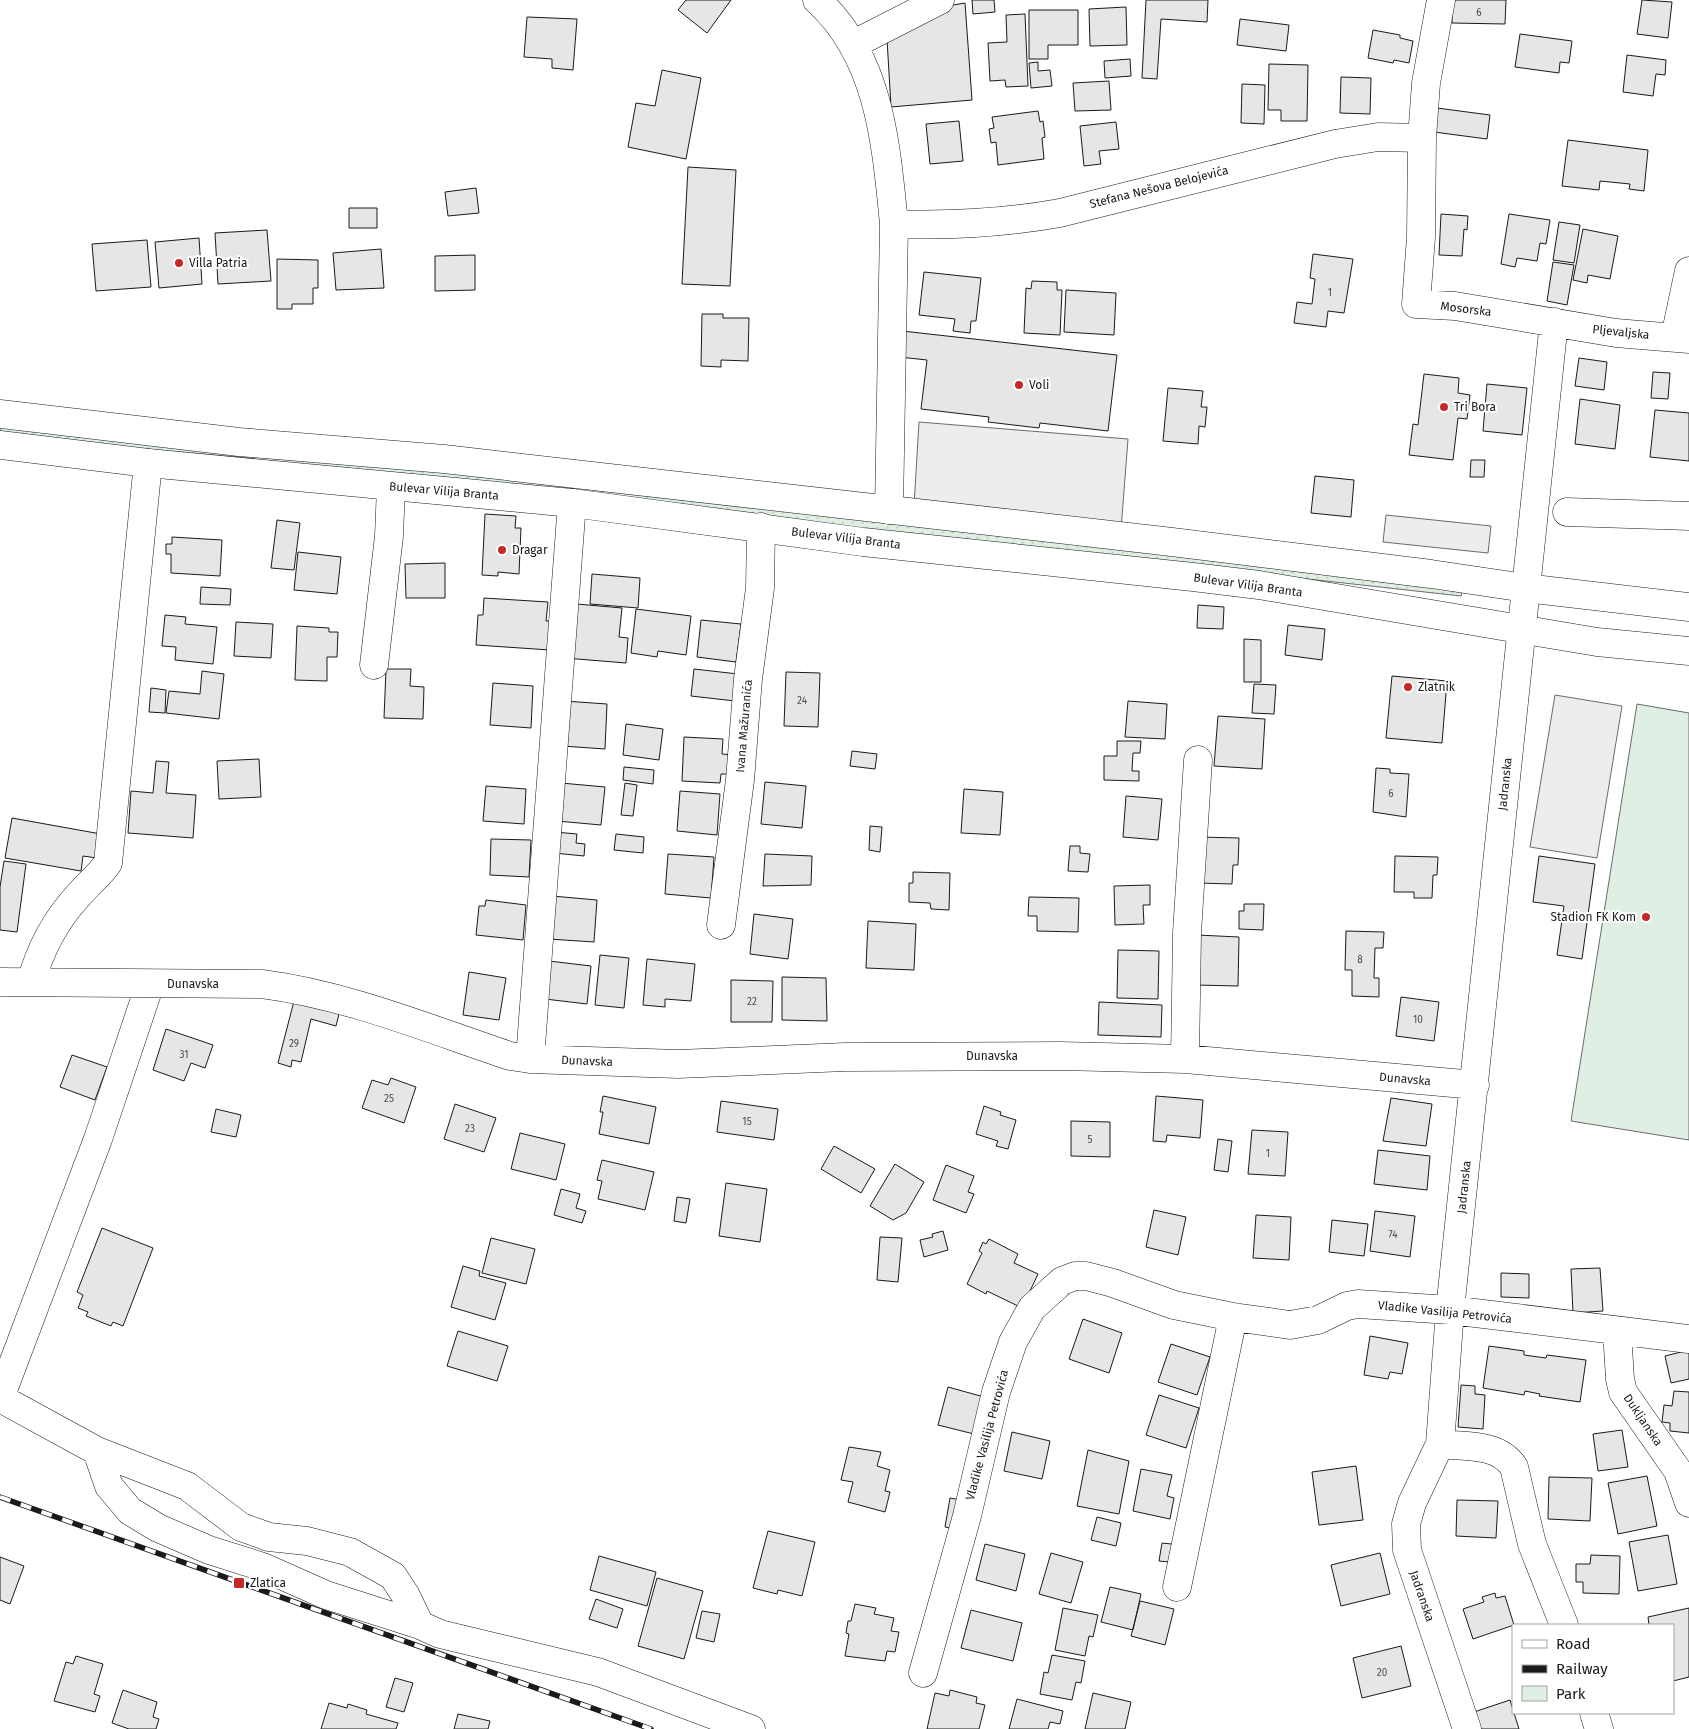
<svg xmlns="http://www.w3.org/2000/svg" width="1689" height="1729" font-family="'Fira Sans',sans-serif">
	<style>
		.green { fill: url(#green-dots); stroke: #6a6a6a }
		.pitch { fill: #e0efe3; stroke: #6a6a6a }
		.parking { fill: #ededed; stroke: #6a6a6a }
		.building { fill: #e6e6e6; stroke: #1a1a1a }
		.lines { fill: none; stroke-linecap: round; stroke-linejoin: round }
		.minor-casing { stroke: #1a1a1a; stroke-width: 29 }
		.major-casing { stroke: #1a1a1a; stroke-width: 29 }
		.minor { stroke: #fff; stroke-width: 28 }
		.major { stroke: #fff; stroke-width: 28 }
		.rail-casing { stroke: #1a1a1a; stroke-width: 5.5 }
		.rail { stroke: #fff; stroke-width: 4; stroke-dasharray: 11; stroke-linecap: butt }
		.poi-dot { fill: #c62828; stroke: #fff; stroke-width: 2 }
		.labels { text-anchor: middle; stroke-width: 4; stroke-linejoin: round; paint-order: stroke }
		.number-label { font-size: 10px; fill: #4d4d4d }
		.street-label { font-size: 12px; fill: #1a1a1a; stroke: #fff }
		.poi-label { font-size: 12px; fill: #1a1a1a; stroke: #fff; text-anchor: start }
	</style>
	<defs>
		<pattern id="green-dots" width="8" height="8" patternUnits="userSpaceOnUse" patternTransform="scale(1.25)"><rect width="8" height="8" fill="#e0efe3"/><path d="M2 2h.1M6 6h.1" fill="none" stroke="#c0ccc2" stroke-width="1.8" stroke-linecap="round"/></pattern>
	</defs>
	<rect width="100%" height="100%" fill="#fff"/>
	<path class="green" d="M0,419L1463,589L1461,596L0,434Z"/>
	<path class="pitch" d="M1637,704L1689,713V1140L1571,1121Z"/>
	<path class="parking" d="M919,422L1128,439L1121,530L914,506Z
		M1386,515L1491,526L1488,553L1383,542Z
		M1555,695L1622,706L1597,858L1530,847Z"/>
	<path class="building" d="M686,0H731L707,33L678,10Z
		M972,0H994L995,12L973,14Z
		M1146,0H1208L1207,22L1161,19L1157,79L1142,78Z
		M1452,0H1506L1505,24L1452,23Z
		M1642,0L1672,2L1668,38L1637,34Z
		M965,3L972,100L891,107L887,39L930,9Z
		M1126,7L1127,45L1090,46L1089,9Z
		M1029,10H1078V45H1048V59H1029Z
		M1025,14L1028,86L1006,87L1005,80L990,81L988,43L1007,42L1006,15Z
		M527,17L577,19L573,70L552,68V59L524,57Z
		M1240,19L1289,25L1286,51L1237,45Z
		M1373,30L1400,35V38L1413,41L1409,63L1394,60L1393,63L1368,58Z
		M1520,34L1572,41L1569,63L1560,62L1559,73L1515,67Z
		M1627,55L1666,60L1665,75L1656,74L1653,96L1623,92Z
		M1130,59L1131,76L1105,78L1104,61Z
		M1038,62V71L1050,70L1052,86L1031,88L1029,63Z
		M1269,64L1308,65L1307,121H1281V110H1268Z
		M662,70L701,78L686,159L628,147L636,103L655,106Z
		M1341,77L1371,78L1370,114L1340,113Z
		M1109,81L1111,110L1075,111L1073,83Z
		M1242,84L1265,85L1264,124L1241,123Z
		M1437,108L1490,115L1487,139L1434,132Z
		M1038,111L1040,122L1043,121L1045,137L1042,138L1044,159L998,165L996,142L991,143L989,129L994,128L992,117Z
		M959,121L963,161L930,164L926,124Z
		M1116,122L1119,149L1099,151L1101,164L1084,166L1080,126Z
		M1568,140L1648,150L1644,191L1629,189L1630,184L1600,181L1599,190L1562,186Z
		M688,167L736,170L730,286L682,284Z
		M476,188L479,213L448,216L445,192Z
		M349,208H377V228H349Z
		M1441,214L1468,216L1467,230L1464,229L1462,256L1439,255Z
		M1509,214L1550,220L1546,244L1540,243L1537,261L1517,258L1515,267L1501,264Z
		M1559,222L1580,225L1574,263L1553,260Z
		M1583,229L1618,236L1610,279L1588,275L1587,283L1573,280Z
		M267,230L271,281L218,284L215,233Z
		M199,238L202,284L159,288L155,242Z
		M147,240L151,287L96,291L92,244Z
		M381,249L384,288L336,290L333,253Z
		M1313,254L1353,259L1344,313L1328,311L1326,327L1294,323L1297,302L1312,304L1315,279L1310,278Z
		M475,255V290L435,291V256Z
		M277,259L318,260V288H313V304H292V309H277Z
		M1553,262L1574,265L1567,305L1547,301Z
		M924,272L981,278L976,321H971L970,333L953,331L955,319L919,315Z
		M1032,281L1057,282V290H1062L1060,335L1024,333L1026,288L1031,289Z
		M1066,290L1116,293L1114,335L1064,332Z
		M702,314H723V318H749L748,361L721,360V367L701,366Z
		M902,331L1117,355L1108,431L1040,423L1039,428L988,422L989,417L921,409L927,360L899,357Z
		M1579,358L1607,362L1604,390L1575,386Z
		M1653,372L1670,373L1668,399L1651,398Z
		M1424,374L1459,378L1458,393L1470,395L1467,419L1458,418L1453,460L1409,455L1413,424L1418,425Z
		M1487,384L1527,388L1522,435L1483,431Z
		M1168,388L1203,391L1201,407H1207L1205,427L1199,426L1198,444L1163,441Z
		M1580,399L1620,405L1615,449L1575,444Z
		M1655,410L1689,413V461L1650,457Z
		M1471,460H1485L1484,477H1470Z
		M1315,476L1354,480L1351,517L1311,513Z
		M485,514L516,516L515,528H521L519,574L498,572V576L482,575Z
		M277,520L300,523L294,570L271,568Z
		M172,537L222,540L220,576L171,573V554H166V544H172Z
		M298,552L341,557L337,594L294,590Z
		M445,563V598H406L405,564Z
		M592,574L640,578L638,608L590,604Z
		M201,587L231,589L230,605L200,604Z
		M484,598L548,602L546,621H552L550,650L476,645L478,615H483Z
		M577,604L622,608L619,637L628,638L626,663L565,658Z
		M1198,605L1224,607L1223,629L1197,628Z
		M636,609L691,616L686,655L658,651L657,657L631,653Z
		M165,615L186,617L185,624L217,627L213,664L175,660L176,647L162,646Z
		M701,620L741,624L736,662L697,657Z
		M236,622L273,624L271,658L234,656Z
		M1288,625L1325,629L1322,660L1285,655Z
		M297,626L329,628V632H338L337,657H327V681L295,680Z
		M1244,639L1261,640V682H1244Z
		M386,669H411L410,686L424,687L423,719L384,718Z
		M694,669L738,674L735,701L691,696Z
		M202,671L224,674L219,719L166,713L169,691L200,694Z
		M786,672L820,673L818,727L784,726Z
		M1392,676L1447,681L1442,743L1386,738Z
		M493,683L533,686L531,728L490,725Z
		M1254,684L1276,685L1274,714L1252,713Z
		M151,688L166,690L165,713L149,712Z
		M564,701L607,704L605,749L562,746Z
		M1128,701L1167,704L1165,739L1125,737Z
		M1218,716L1265,719L1262,769L1214,766Z
		M626,724L663,729L659,760L623,755Z
		M684,737L723,739L722,754L734,755L733,774H721L720,783L682,781Z
		M1117,741H1141L1140,753H1133L1132,771H1139V781L1104,780V756H1117Z
		M852,751L877,754L875,769L850,766Z
		M259,759L261,797L219,799L217,761Z
		M156,761L169,762L166,793L196,795L193,838L128,833L131,791L153,793Z
		M624,767L654,770L653,784L623,780Z
		M1376,768L1390,769V773L1409,774L1406,817L1373,812Z
		M765,782L806,786L802,828L761,824Z
		M561,783L605,787L601,825L557,821Z
		M625,783L637,785L633,816L621,815Z
		M486,786L526,789L524,824L483,821Z
		M964,789L1003,792L1000,835L961,833Z
		M680,791L720,794L717,835L677,831Z
		M1126,796L1162,799L1158,840L1123,837Z
		M12,818L101,834L97,858L83,856L81,871L5,858Z
		M870,826L882,827L880,852L869,850Z
		M555,832L577,834L576,843L585,844L584,856L554,853Z
		M616,834L644,837L643,853L614,850Z
		M1199,837L1239,838L1238,865H1233L1232,884L1198,883Z
		M491,839L531,840L529,877L490,875Z
		M1070,846H1080V853L1090,854L1088,872L1068,871Z
		M668,854L714,857L711,898L665,894Z
		M765,854L812,856L811,885L763,886Z
		M1395,856L1438,857L1437,875H1433L1432,898H1414V892H1394Z
		M1539,856L1595,864L1582,959L1557,955L1564,906L1533,902Z
		M4,861L26,864L17,932L0,930V887Z
		M913,872L950,873L949,910L931,909L930,903L909,902V883H913Z
		M1150,885V905H1143L1144,924L1115,925L1114,886Z
		M552,896L597,900L594,942L549,939Z
		M1029,897L1079,898L1078,932L1037,931V916H1028Z
		M486,900L526,905L523,940L476,935L479,906H485Z
		M1244,904H1264L1263,930L1239,929V911H1244Z
		M754,914L793,919L788,959L750,954Z
		M868,921L916,924L914,970L866,968Z
		M1346,931L1384,932L1383,948H1375L1374,978H1379V997L1352,996V970H1345Z
		M1197,935L1239,937L1238,986L1196,985Z
		M1118,950L1159,951L1158,999L1117,998Z
		M600,955L629,958L624,1008L595,1005Z
		M647,959L695,964L691,1001L665,999V1007L643,1005Z
		M549,961L591,966L587,1004L545,999Z
		M469,972L506,978L499,1020L463,1015Z
		M782,977L826,978L827,1021L782,1020Z
		M731,980L773,981L772,1022H731Z
		M295,997L340,1010L336,1026L311,1019L301,1062L292,1060L291,1067L278,1063Z
		M1401,997L1439,1002L1434,1041L1396,1036Z
		M1099,1002L1162,1005L1161,1037L1098,1035Z
		M166,1029L213,1045L205,1068L191,1063L184,1081L153,1070Z
		M72,1055L107,1067L95,1100L60,1087Z
		M391,1078L416,1087L404,1123L362,1108L372,1080L388,1085Z
		M603,1096L656,1107L649,1144L599,1134L603,1112H600Z
		M1156,1096L1203,1100L1200,1138L1167,1135L1166,1142L1153,1141Z
		M1391,1098L1432,1104L1426,1146L1383,1141Z
		M721,1101L778,1109L774,1140L717,1132Z
		M455,1104L496,1118L484,1152L444,1139Z
		M984,1106L1001,1112L1000,1115L1016,1120L1008,1149L996,1146L998,1141L976,1134Z
		M216,1109L241,1115L236,1137L211,1132Z
		M1071,1121L1110,1122V1157L1071,1156Z
		M1252,1130L1288,1132L1285,1176L1248,1174Z
		M520,1133L565,1144L556,1180L511,1169Z
		M1218,1139L1232,1141L1228,1172L1214,1170Z
		M834,1146L875,1169L861,1193L821,1169Z
		M1378,1150L1430,1156L1427,1190L1374,1184Z
		M602,1160L654,1172L645,1210L598,1199L602,1181L597,1180Z
		M895,1164L924,1182L906,1213L893,1220L870,1206Z
		M946,1165L974,1176L968,1192L974,1194L966,1213L933,1200Z
		M726,1183L767,1189L760,1242L719,1236Z
		M561,1189L580,1194L576,1208L586,1211L582,1223L554,1215Z
		M677,1197L690,1199L686,1223L674,1221Z
		M1154,1210L1186,1217L1178,1255L1146,1247Z
		M1375,1211L1415,1216L1410,1257L1370,1251Z
		M1256,1215L1291,1217L1289,1260L1253,1258Z
		M1332,1220L1368,1224L1364,1256L1329,1252Z
		M102,1228L153,1248L123,1326L113,1322L111,1326L86,1316L88,1312L78,1308L83,1295L77,1292Z
		M943,1231L948,1250L924,1257L920,1240L933,1237L932,1234Z
		M880,1237L902,1238L898,1282L877,1280Z
		M491,1238L535,1249L526,1284L482,1273Z
		M989,1239L1018,1254L1014,1263L1038,1274L1022,1308L987,1291L986,1294L967,1284L982,1253L979,1251L983,1242L986,1244Z
		M463,1266L480,1271L479,1276L506,1283L495,1320L451,1307Z
		M1600,1268L1603,1311L1573,1313L1571,1269Z
		M1501,1273L1529,1274V1298L1501,1297Z
		M1083,1319L1122,1333L1109,1373L1069,1359Z
		M458,1331L508,1346L497,1381L447,1366Z
		M1370,1336L1408,1343L1402,1374L1390,1372L1388,1379L1364,1375Z
		M1171,1344L1210,1357L1197,1395L1158,1382Z
		M1489,1346L1524,1351V1355L1546,1358L1547,1355L1586,1360L1580,1402L1539,1396L1540,1394L1525,1391L1524,1395L1483,1388Z
		M1689,1350V1379L1671,1383L1665,1356Z
		M1461,1385L1475,1386V1394L1485,1395L1483,1429L1458,1427Z
		M948,1387L984,1397L974,1434L938,1425Z
		M1674,1391L1689,1392V1433L1670,1431V1423L1662,1422L1664,1405L1672,1406Z
		M1159,1395L1199,1408L1186,1448L1146,1435Z
		M1622,1430L1628,1467L1598,1471L1593,1434Z
		M1012,1432L1050,1441L1042,1479L1004,1471Z
		M849,1447L881,1452L877,1466L890,1470L885,1491L890,1492L885,1512L848,1502L853,1482L841,1480Z
		M1088,1450L1129,1461L1119,1514L1077,1506Z
		M1356,1466L1363,1520L1319,1525L1312,1472Z
		M1141,1469L1172,1475L1167,1496L1174,1498L1170,1519L1133,1511Z
		M1647,1476L1657,1526L1618,1534L1608,1483Z
		M1549,1477L1592,1478L1590,1521L1548,1519Z
		M950,1498L966,1501L961,1530L945,1527Z
		M1457,1500L1498,1501L1496,1538L1456,1536Z
		M1097,1517L1121,1523L1116,1546L1091,1540Z
		M768,1531L815,1542L802,1596L778,1590L777,1594L753,1588Z
		M1668,1535L1677,1584L1638,1591L1629,1542Z
		M1162,1543L1181,1545L1179,1563L1159,1561Z
		M985,1544L1025,1554L1016,1591L976,1580Z
		M1051,1553L1083,1562L1071,1603L1039,1594Z
		M1380,1553L1390,1594L1341,1606L1331,1565Z
		M1591,1555L1620,1556L1619,1594L1583,1593V1582H1576V1564H1590Z
		M599,1556L656,1572L647,1606L590,1590Z
		M0,1557L24,1566L10,1604L0,1600Z
		M657,1578L703,1591L684,1659L638,1646Z
		M1110,1587L1141,1594L1133,1630L1101,1622Z
		M1495,1593L1496,1598L1505,1596L1514,1625L1473,1639L1463,1609L1484,1602L1482,1597Z
		M596,1599L623,1609L617,1628L589,1619Z
		M1140,1601L1174,1609L1165,1645L1131,1636Z
		M855,1604L876,1608L874,1614L894,1618L891,1631L899,1632L895,1652L887,1651L885,1661L845,1656L849,1634L846,1633L848,1621H851Z
		M1063,1608L1098,1615L1093,1637L1089,1636L1085,1656L1055,1650Z
		M1689,1608V1677L1673,1681V1625H1649L1648,1617Z
		M971,1610L1022,1623L1013,1661L961,1648Z
		M702,1611L720,1614L714,1642L696,1638Z
		M1401,1646L1411,1686L1362,1698L1353,1658Z
		M1052,1655L1085,1661L1081,1683L1076,1682L1072,1700L1040,1694L1044,1672L1048,1673Z
		M76,1656L103,1664L94,1694L100,1696L95,1712L54,1701L66,1662L73,1664Z
		M395,1678L413,1683L404,1712L386,1707Z
		M123,1690L157,1702L153,1717L159,1719L156,1729H129L112,1723Z
		M950,1690L977,1697L976,1703L985,1705L979,1729H927L935,1693L949,1696Z
		M1093,1693L1131,1702L1125,1729H1085Z
		M1017,1699L1063,1711L1060,1724L1050,1722L1048,1729H1009Z
		M1510,1700L1519,1729H1479L1474,1712Z
		M329,1703L347,1708L348,1704L367,1710L366,1714L398,1723L396,1729H321Z
		M458,1714L490,1721L488,1729H454Z"/>
	<g class="lines">
		<g class="minor-casing">
			<path id="minor" d="M817,0C880,57 886,144 894,224L889,510
				M1441,0L1426,83L1422,138L1421,237L1416,304L1455,306L1616,333L1689,339
				M854,44L940,0
				M894,224C950,226 1004,223 1060,213L1335,144L1378,137L1422,138
				M1675,337L1689,271
				M1567,512L1689,516
				M374,665L389,536L391,487
				M721,925L740,780L748,679L760,588L761,527
				M0,982L262,984C347,995 429,1029 510,1056L530,1059L678,1064L845,1057L1060,1056L1185,1059L1475,1085
				M31,982C40,950 54,922 77,897C87,885 99,876 108,863L148,463
				M530,1059L572,503
				M1185,1059L1187,933L1198,760
				M1617,1331L1620,1379L1623,1392L1678,1471L1689,1503
				M0,1398L97,1451L187,1486L241,1527L269,1537L307,1541L350,1552L393,1576L406,1596L420,1625L440,1634L598,1672L751,1729
				M0,1398L98,1139L150,984
				M1440,1444C1467,1447 1498,1443 1514,1467L1532,1544L1564,1625
				M97,1451L109,1486L130,1511L158,1528L209,1550L263,1567L326,1595L420,1625
				M1177,1587L1233,1317
				M923,1673L967,1516L996,1392L1013,1342L1032,1308L1051,1291L1062,1281L1075,1276H1086L1113,1283L1174,1305L1233,1317L1290,1325L1318,1320L1347,1306L1358,1304L1450,1310L1689,1339
				M1594,1713L1599,1729
				M1467,1729L1407,1550L1406,1524L1412,1503L1440,1444L1450,1310L1554,322"/>
		</g>
		<g class="major-casing">
			<path id="major" d="M0,414L239,442L444,459L1172,542L1431,574L1525,588L1689,607
				M0,445L148,463L572,503L863,542L1193,577L1259,585L1597,642L1689,651"/>
		</g>
		<use href="#minor" class="minor"/>
		<use href="#major" class="major"/>
		<g class="rail-casing">
			<path id="rail" d="M0,1497L651,1729"/>
		</g>
		<use href="#rail" class="rail"/>
	</g>
	<g class="poi-dot">
		<circle cx="179" cy="263" r="5"/>
		<circle cx="1019" cy="385" r="5"/>
		<circle cx="1444" cy="407" r="5"/>
		<circle cx="502" cy="550" r="5"/>
		<circle cx="1408" cy="687" r="5"/>
		<circle cx="1646" cy="917" r="5"/>
		<rect x="233" y="1577" width="12" height="12" rx="2.5"/>
	</g>
	<g class="labels">
		<g class="number-label">
			<text x="1479" y="16">6</text>
			<text x="1330" y="296">1</text>
			<text x="802" y="704">24</text>
			<text x="1391" y="797">6</text>
			<text x="1360" y="963">8</text>
			<text x="752" y="1005">22</text>
			<text x="1418" y="1023">10</text>
			<text x="294" y="1047">29</text>
			<text x="184" y="1058">31</text>
			<text x="389" y="1102">25</text>
			<text x="747" y="1125">15</text>
			<text x="470" y="1132">23</text>
			<text x="1090" y="1143">5</text>
			<text x="1268" y="1157">1</text>
			<text x="1393" y="1238">74</text>
			<text x="1382" y="1676">20</text>
		</g>
		<g class="street-label">
			<text transform="translate(1159 187) rotate(-14)" y="4">Stefana Nešova Belojevića</text>
			<text transform="translate(1466 309) rotate(7)" y="4">Mosorska</text>
			<text transform="translate(1621 332) rotate(6)" y="4">Pljevaljska</text>
			<text transform="translate(444 491) rotate(5)" y="4">Bulevar Vilija Branta</text>
			<text transform="translate(846 538) rotate(7)" y="4">Bulevar Vilija Branta</text>
			<text transform="translate(1248 585) rotate(8)" y="4">Bulevar Vilija Branta</text>
			<text transform="translate(744 726) rotate(-85)" y="4">Ivana Mažuranića</text>
			<text transform="translate(1505 784) rotate(-84)" y="4">Jadranska</text>
			<text x="193" y="988">Dunavska</text>
			<text x="992" y="1060">Dunavska</text>
			<text transform="translate(587 1061) rotate(2)" y="4">Dunavska</text>
			<text transform="translate(1405 1079) rotate(5)" y="4">Dunavska</text>
			<text transform="translate(1464 1187) rotate(-84)" y="4">Jadranska</text>
			<text transform="translate(1445 1312) rotate(6)" y="4">Vladike Vasilija Petrovića</text>
			<text transform="translate(1643 1420) rotate(56)" y="4">Dukljanska</text>
			<text transform="translate(987 1435) rotate(-75)" y="4">Vladike Vasilija Petrovića</text>
			<text transform="translate(1422 1596) rotate(71)" y="4">Jadranska</text>
		</g>
		<g class="poi-label">
			<text x="189" y="267">Villa Patria</text>
			<text x="1029" y="389">Voli</text>
			<text x="1454" y="411">Tri Bora</text>
			<text x="512" y="554">Dragar</text>
			<text x="1418" y="691">Zlatnik</text>
			<text x="1636" y="921" text-anchor="end">Stadion FK Kom</text>
			<text x="250" y="1587">Zlatica</text>
		</g>
	</g>
	<rect x="1512" y="1624" width="162" height="90" fill="#ffffff" stroke="#a3a3a3"/>
	<rect x="1522" y="1640" width="25" height="8" fill="#ffffff" stroke="#a3a3a3"/>
	<text x="1556" y="1649" font-size="15" fill="#1a1a1a">Road</text>
	<rect x="1522" y="1665" width="25" height="8" fill="#1a1a1a" stroke="#a3a3a3"/>
	<text x="1556" y="1674" font-size="15" fill="#1a1a1a">Railway</text>
	<rect x="1522" y="1686" width="25" height="15" fill="#e0efe3" stroke="#a3a3a3"/>
	<text x="1556" y="1699" font-size="15" fill="#1a1a1a">Park</text>
</svg>
